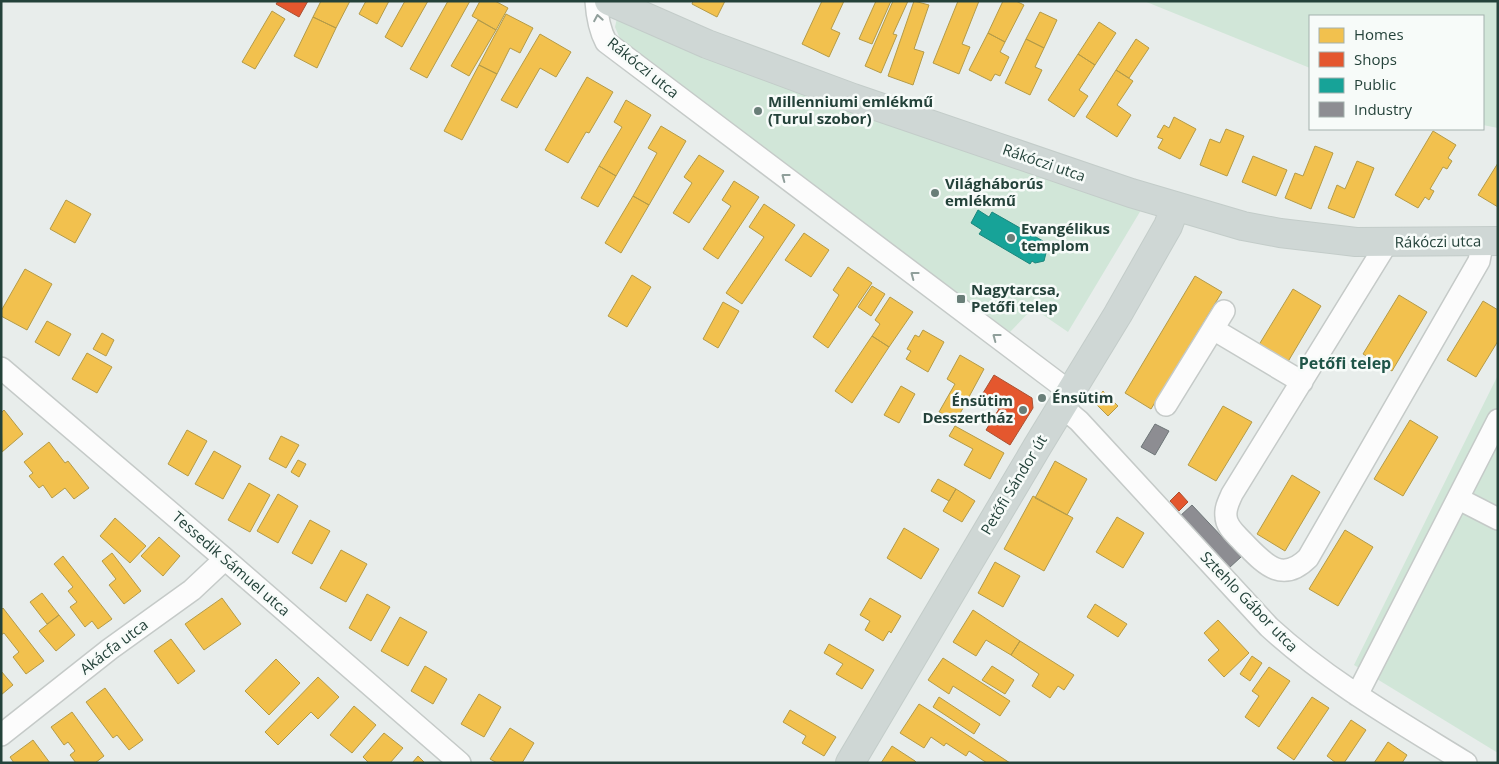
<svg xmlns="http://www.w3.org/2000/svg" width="1499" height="764" font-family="'Open Sans',sans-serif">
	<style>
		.green { fill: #d1e6d8 }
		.homes { fill: #f2c14e; stroke: #b49b48 }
		.shops { fill: #e4572e; stroke: #aa5132 }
		.public { fill: #17a398; stroke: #1b867c }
		.industry { fill: #8d8d92; stroke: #6e7678 }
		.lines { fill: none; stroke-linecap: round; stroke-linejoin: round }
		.minor-casing { stroke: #c5cac8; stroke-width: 24 }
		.major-casing { stroke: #c3ccc9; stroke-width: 30 }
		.minor { stroke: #fcfcfc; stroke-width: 21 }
		.major { stroke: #cfd7d5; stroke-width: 28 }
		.oneway { stroke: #909f9b }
		.poi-dot { fill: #697e78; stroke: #f7fbf9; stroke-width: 2 }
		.labels { text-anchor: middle; stroke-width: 5; stroke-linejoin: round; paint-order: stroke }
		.street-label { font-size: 15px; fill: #24423a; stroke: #f7fbf9 }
		.poi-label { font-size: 15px; font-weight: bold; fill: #24423a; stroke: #f7fbf9; text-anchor: start }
		.neighbourhood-label { font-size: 16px; font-weight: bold; fill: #1f5548; stroke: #f7fbf9 }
	</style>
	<rect width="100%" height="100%" fill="#e8edeb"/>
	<path class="green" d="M1144,1H1498V128L1483,125V16H1310V68Z
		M617,18L1141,210L1068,332L1033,308L1010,332L621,41L615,27Z
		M1498,375V753L1354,665Z"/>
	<path class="homes" d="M321,1H350L336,28L313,17Z
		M366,1H389L377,24L359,14Z
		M405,1H428L402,47L385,37Z
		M448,1H470L427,78L410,69Z
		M480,1H495L508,8L496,30L472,16Z
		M693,1H725L717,17L692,4Z
		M822,1H844L831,29L840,33L829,57L802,44Z
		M876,1H891L872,44L859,39Z
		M893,1H908L893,34L897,35L881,73L865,66Z
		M914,1L929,5L914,49L924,52L913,85L888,76Z
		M958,1H979L962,44L970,47L959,74L933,63Z
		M1003,1H1016L1024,5L1005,42L988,33Z
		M272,11L285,19L255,69L242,62Z
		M1040,12L1057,20L1044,48L1026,39Z
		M506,14L533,28L520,53L510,48L497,74L479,65Z
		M313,17L336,28L317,68L294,56Z
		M478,20L496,30L469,76L451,66Z
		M1099,22L1116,33L1095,65L1078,54Z
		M988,33L1005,42L1000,52L1009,57L1000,76L995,74L991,81L969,70Z
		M540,34L571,52L556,77L540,68L517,108L501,100Z
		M1026,39L1044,48L1035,67L1042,70L1030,95L1005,83Z
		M1136,39L1149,48L1129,78L1116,70Z
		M1078,54L1095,65L1079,90L1088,96L1074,117L1048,100Z
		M479,65L497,74L462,140L444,131Z
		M1116,70L1133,81L1117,105L1131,115L1117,137L1086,117Z
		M587,77L613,92L589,133L586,132L568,163L545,150Z
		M626,100L651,115L616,176L599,166L622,127L614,122Z
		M1174,117L1196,129L1180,159L1158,148L1163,139L1157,137L1164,125L1169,128Z
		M661,126L686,141L649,205L633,196L657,153L648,148Z
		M1226,129L1244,136L1227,176L1200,165L1210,139L1220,143Z
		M1433,131L1456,145L1448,158L1452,161L1447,169L1443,167L1430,189L1434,191L1429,200L1425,197L1418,208L1395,195Z
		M1315,146L1333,153L1311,209L1285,198L1295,173L1303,176Z
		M699,155L724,171L689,223L673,213L692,183L684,177Z
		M1253,156L1287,170L1276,196L1242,182Z
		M1357,161L1374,168L1354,218L1328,208L1337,185L1345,189Z
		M1498,163V207L1478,195Z
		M599,166L616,176L598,207L581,198Z
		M734,181L759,197L718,259L703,249L731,206L722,200Z
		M633,196L649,205L621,253L605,243Z
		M66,200L91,214L75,243L50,229Z
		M764,204L795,225L742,304L726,293L764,237L749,227Z
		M804,233L829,250L811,277L785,260Z
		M848,267L872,283L828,348L813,337L839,295L833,290Z
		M25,269L52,284L27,330L1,316V311Z
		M632,275L651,287L627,327L608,316Z
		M1195,276L1222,292L1151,409L1125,393Z
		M872,286L885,294L871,316L858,307Z
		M1293,289L1321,306L1286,365L1257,348Z
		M1399,295L1427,312L1392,371L1363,354Z
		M890,297L913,312L889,347L872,336L880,324L875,320Z
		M1483,301L1498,310V341L1476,377L1447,360Z
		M723,302L739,311L718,348L703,339Z
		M47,321L71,334L59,356L35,342Z
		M923,330L944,342L928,372L906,359L911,351L907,349L915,335L919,337Z
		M102,333L114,340L106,356L93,349Z
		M872,336L889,347L852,403L835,391Z
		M87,353L112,367L97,393L72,379Z
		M960,355L984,369L956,421L939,412L955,384L947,379Z
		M901,386L915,394L899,423L884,415Z
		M1103,391L1118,406L1108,416L1093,401Z
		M1223,406L1252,422L1216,481L1188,465Z
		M4,410L23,434L2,452L1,413Z
		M1410,420L1438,437L1403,496L1374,479Z
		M955,426L1004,453L990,479L964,465L973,449L949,436Z
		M187,430L207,441L188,476L168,464Z
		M281,436L299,445L286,468L269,459Z
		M49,442L65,463L68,461L89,488L74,499L65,488L52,498L43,485L39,488L29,476L33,473L24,462Z
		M214,451L241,466L223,499L195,484Z
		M298,460L306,464L299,477L291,472Z
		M1055,461L1087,479L1067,515L1035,498Z
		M1292,475L1320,492L1285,551L1257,534Z
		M938,479L956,489L949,501L931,491Z
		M249,483L270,495L250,532L228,520Z
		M956,489L975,501L962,522L943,511Z
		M278,494L298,506L278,543L257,531Z
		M1033,496L1073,518L1044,571L1004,549Z
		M1117,517L1144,533L1123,568L1096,552Z
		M115,518L146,546L130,563L100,536Z
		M310,520L330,531L312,564L292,553Z
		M904,528L939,549L921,579L887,558Z
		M1345,530L1373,547L1338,606L1309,589Z
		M159,537L180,556L163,576L141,556Z
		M341,550L367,564L346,602L320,588Z
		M112,553L141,591L124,604L109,585L116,579L102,561Z
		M63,556L112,619L98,629L92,621L85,627L70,607L77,602L68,591L73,587L54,564Z
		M995,562L1020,576L1003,607L978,593Z
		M42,593L59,615L47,624L30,602Z
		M367,594L390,607L371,641L349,628Z
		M222,598L241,624L204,650L185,624Z
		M870,598L901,616L891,633L889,631L883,641L865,630L870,621L860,615Z
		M1095,604L1127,624L1118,637L1087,617Z
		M3,608L44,661L26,674L13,657L19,652L4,633L1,635V610Z
		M973,610L1020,641L1011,655L986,640L976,656L953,642Z
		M59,615L75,635L56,651L39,631Z
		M400,617L427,632L408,666L381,651Z
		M1218,620L1249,653L1224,677L1208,660L1219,650L1204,633Z
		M171,639L195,671L178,684L154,651Z
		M1020,641L1074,675L1064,690L1058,686L1050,698L1032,686L1039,674L1011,655Z
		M829,644L874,670L862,689L836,674L843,664L824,653Z
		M1252,656L1262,663L1250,681L1240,674Z
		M943,658L1010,701L1000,716L953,686L949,694L928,680Z
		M276,659L300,683L269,715L245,691Z
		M425,666L447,679L433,704L411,691Z
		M992,666L1014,680L1005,694L982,680Z
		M1269,667L1290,681L1259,727L1245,717L1259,696L1252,691Z
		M1,671L13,685L1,695Z
		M318,677L339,697L318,719L311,712L278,745L265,732Z
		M105,688L143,740L129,750L117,735L113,738L86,702Z
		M479,694L501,707L484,737L461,724Z
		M939,697L980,724L974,734L933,707Z
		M1312,697L1329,708L1294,760L1277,748Z
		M919,704L943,719L1010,763H987L969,751L966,756L946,743L944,746L931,737L924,748L900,733Z
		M354,706L376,725L352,753L330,735Z
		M790,710L836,737L824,756L802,743L806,736L783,722Z
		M72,712L104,756L95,763H76L70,755L75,751L68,742L64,745L51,727Z
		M1351,720L1366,730L1344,763H1336L1327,756Z
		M510,728L534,743L522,763H497L490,759Z
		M384,733L403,748L390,763H369L363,757Z
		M33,740L50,763H14L10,757Z
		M1388,742L1407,755L1402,763H1374Z
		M892,746L915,761L917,763H881Z
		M418,756L425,763H412Z"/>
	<path class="shops" d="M278,1H308L299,17L276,4Z
		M994,375L1032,398L1033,408L1010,445L986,430L999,409L980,398Z
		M1179,492L1188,502L1179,511L1170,501Z"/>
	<path class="public" d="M978,210L989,217L992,212L1043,241L1041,246L1046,253L1044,261L1035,263L1032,261L1030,264L979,234L982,230L971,223Z"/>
	<path class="industry" d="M1155,424L1169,431L1155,455L1141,447Z
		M1192,505L1241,557L1229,568L1180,516Z"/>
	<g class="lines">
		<g class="minor-casing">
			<path id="minor" d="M596,1C597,16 599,29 606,42L1070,392
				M1387,243L1232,494C1229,501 1225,508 1226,516C1226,527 1236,534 1243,542C1263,562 1281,585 1308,558L1479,261L1483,240
				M1213,329L1302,382
				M1,368L225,559L460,763
				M1166,405L1224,311
				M1061,406L1079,421L1269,627C1328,681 1398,721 1466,763
				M1459,499L1498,519
				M1357,695L1498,420
				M1,735L110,649L192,590L225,559"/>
		</g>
		<g class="major-casing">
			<path id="major" d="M609,1L707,44L853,98L1131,193L1243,226L1280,233L1356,242L1498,241
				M850,763L1037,447L1118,314L1168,226L1175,207"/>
		</g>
		<use href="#minor" class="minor"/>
		<use href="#major" class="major"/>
	</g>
	<defs><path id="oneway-chevron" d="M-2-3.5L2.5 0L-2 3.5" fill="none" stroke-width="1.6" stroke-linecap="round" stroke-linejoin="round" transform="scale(1.25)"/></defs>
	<g class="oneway">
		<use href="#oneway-chevron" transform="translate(598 18) rotate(-100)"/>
		<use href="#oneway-chevron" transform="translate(785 177) rotate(-143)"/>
		<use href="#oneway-chevron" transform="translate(914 275) rotate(-143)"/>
		<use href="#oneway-chevron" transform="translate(996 337) rotate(-143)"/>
	</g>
	<g class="poi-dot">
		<circle cx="758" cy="111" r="5"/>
		<circle cx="935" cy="193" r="5"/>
		<circle cx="1011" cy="238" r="5"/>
		<rect x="956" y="294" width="10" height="10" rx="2.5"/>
		<circle cx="1042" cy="398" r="5"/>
		<circle cx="1023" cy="410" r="5"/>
	</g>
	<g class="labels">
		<g class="street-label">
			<text transform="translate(643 68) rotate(39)" y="5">Rákóczi utca</text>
			<text transform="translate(1044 163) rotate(19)" y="5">Rákóczi utca</text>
			<text transform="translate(1438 242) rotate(-1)" y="5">Rákóczi utca</text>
			<text transform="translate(1014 485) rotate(-59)" y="5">Petőfi Sándor út</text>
			<text transform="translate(231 564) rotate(41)" y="5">Tessedik Sámuel utca</text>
			<text transform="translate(1249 602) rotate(46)" y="5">Sztehlo Gábor utca</text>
			<text transform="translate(114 647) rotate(-37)" y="5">Akácfa utca</text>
		</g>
		<g class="poi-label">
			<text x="768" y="107">Millenniumi emlékmű<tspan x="768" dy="17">(Turul szobor)</tspan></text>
			<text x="945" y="189">Világháborús<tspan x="945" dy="17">emlékmű</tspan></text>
			<text x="1021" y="234">Evangélikus<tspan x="1021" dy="17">templom</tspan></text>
			<text x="971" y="295">Nagytarcsa,<tspan x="971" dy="17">Petőfi telep</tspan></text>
			<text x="1052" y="403">Énsütim</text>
			<text x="1013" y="406" text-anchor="end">Énsütim<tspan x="1013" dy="17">Desszertház</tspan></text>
		</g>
		<g class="neighbourhood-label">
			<text x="1345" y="369">Petőfi telep</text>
		</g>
	</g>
	<rect width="1499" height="764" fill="none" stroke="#24423a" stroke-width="5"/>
	<rect x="1309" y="15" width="175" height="115" fill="#f7fbf9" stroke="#a3b1ad"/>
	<rect x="1319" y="28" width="25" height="15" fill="#f2c14e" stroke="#a3b1ad"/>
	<text x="1354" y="40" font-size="15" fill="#24423a">Homes</text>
	<rect x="1319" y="52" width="25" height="15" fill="#e4572e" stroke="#a3b1ad"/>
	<text x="1354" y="65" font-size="15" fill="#24423a">Shops</text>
	<rect x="1319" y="78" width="25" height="15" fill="#17a398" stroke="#a3b1ad"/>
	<text x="1354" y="90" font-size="15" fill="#24423a">Public</text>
	<rect x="1319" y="102" width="25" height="15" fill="#8d8d92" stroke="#a3b1ad"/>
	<text x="1354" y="115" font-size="15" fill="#24423a">Industry</text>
</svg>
